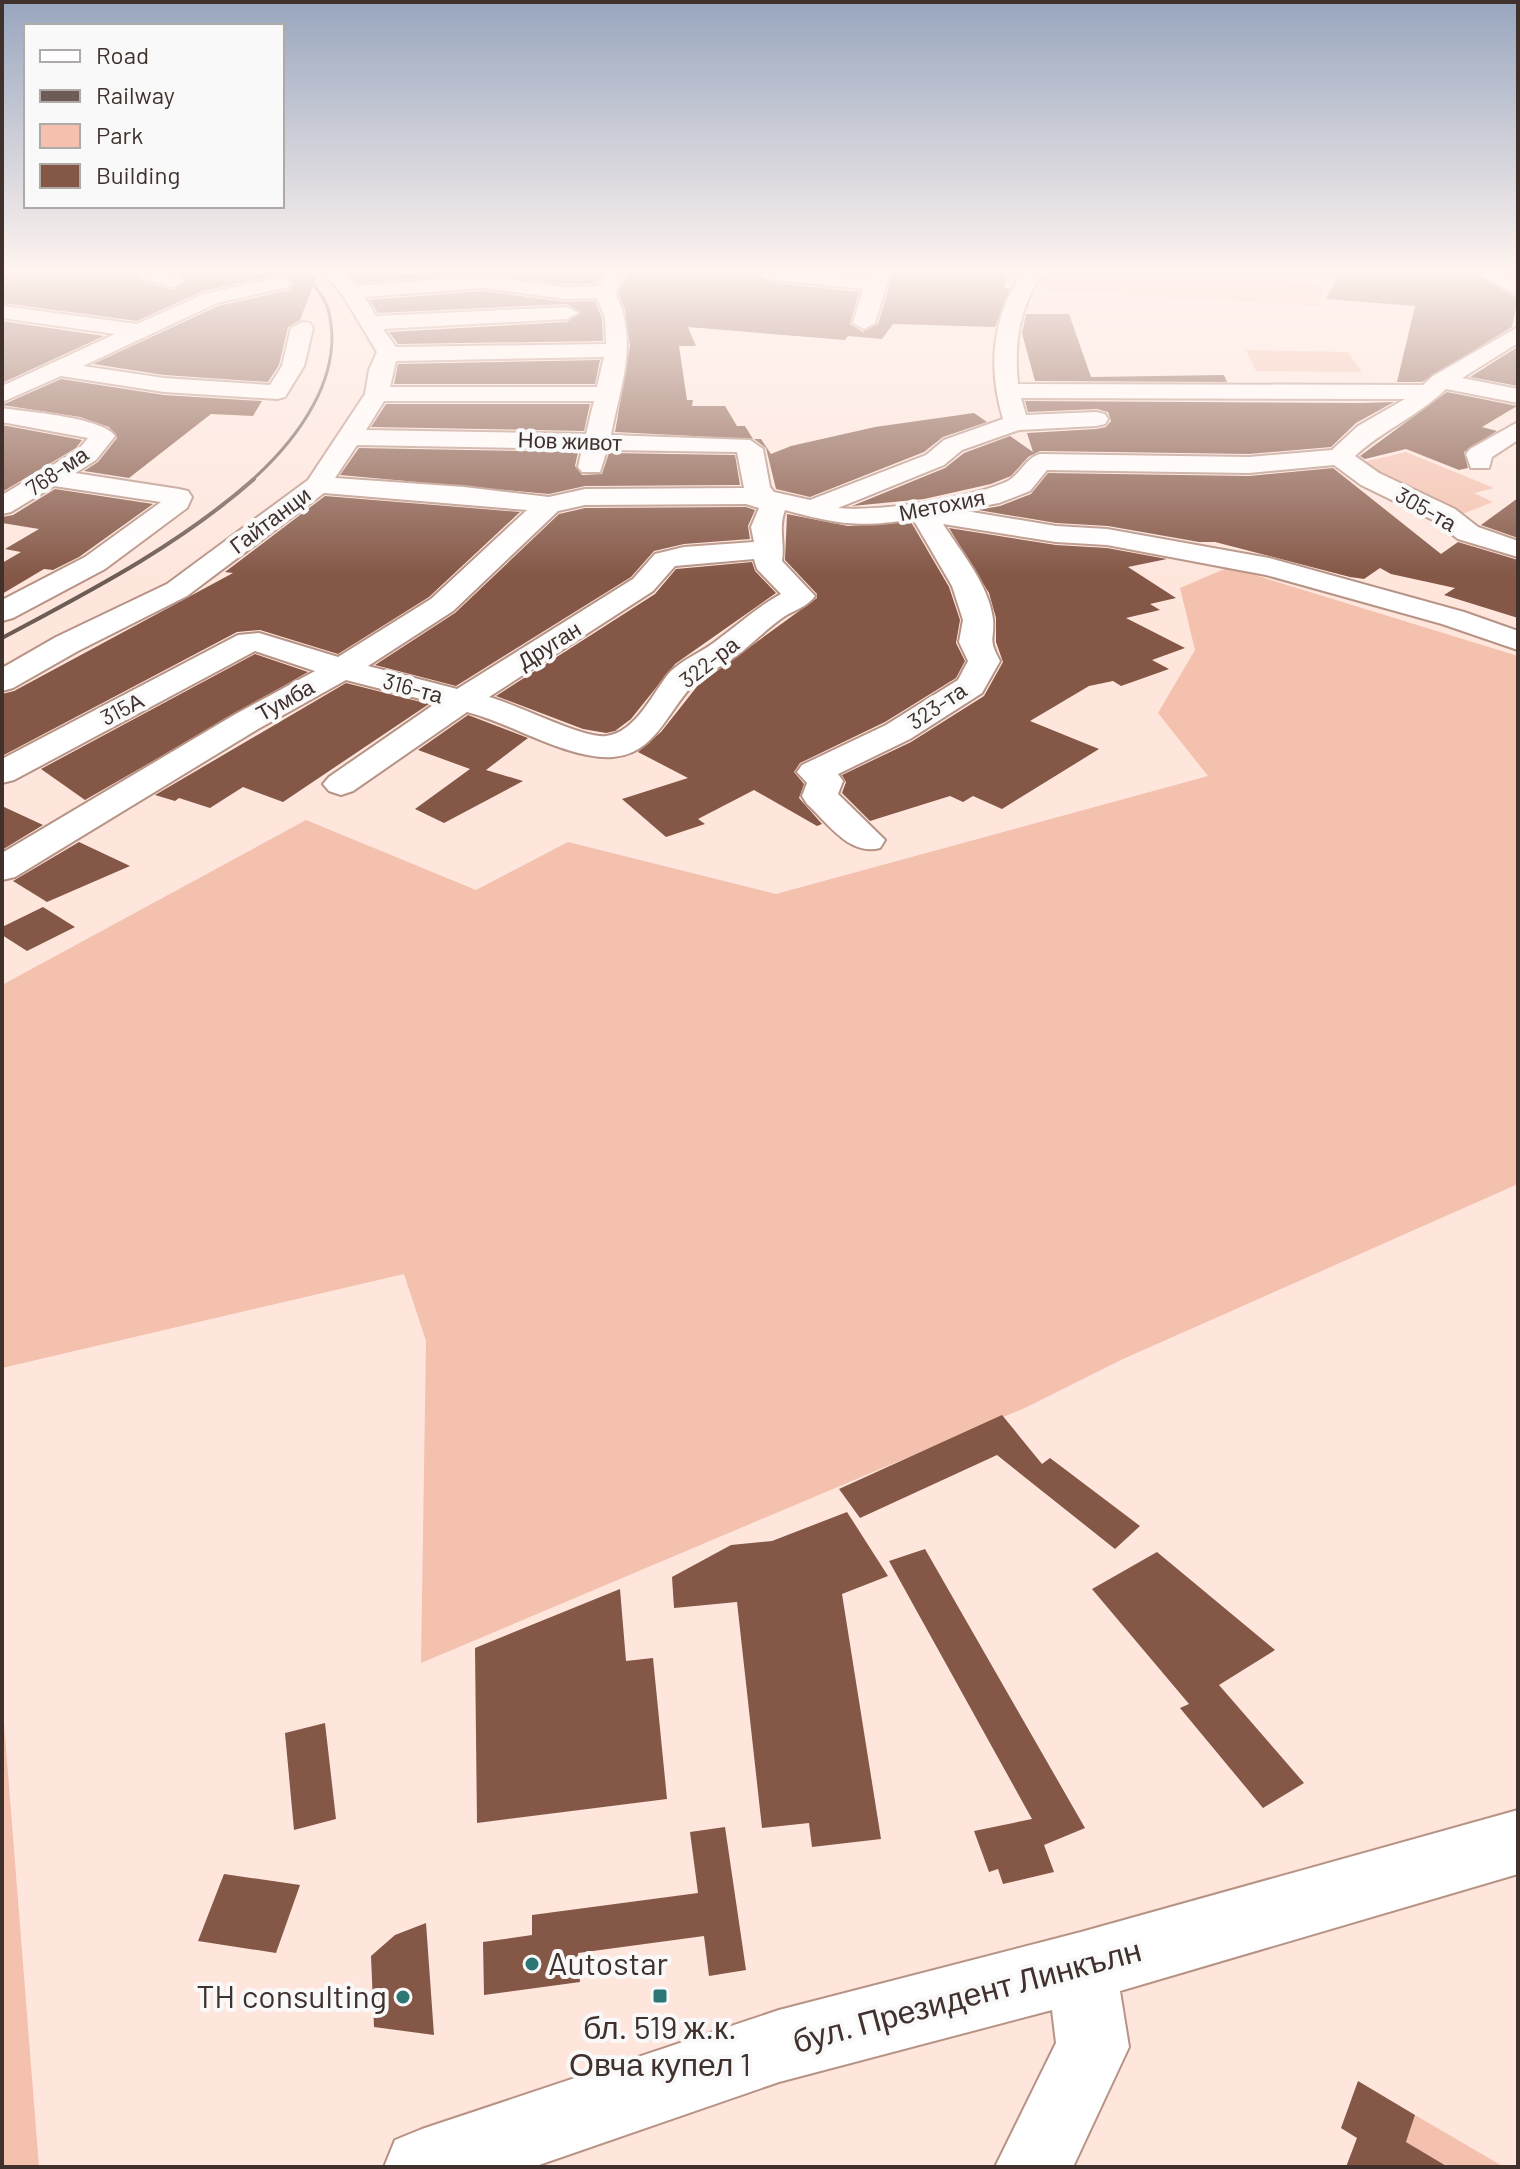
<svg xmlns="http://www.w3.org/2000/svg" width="1520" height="2169" font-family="Barlow,sans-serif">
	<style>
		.green { fill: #f3c1ae }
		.building { fill: #845746 }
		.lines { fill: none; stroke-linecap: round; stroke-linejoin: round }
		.minor-casing { stroke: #b79385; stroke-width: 4 }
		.minor { fill: #fff; fill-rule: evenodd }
		.rail-far1 { stroke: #6d5c56; stroke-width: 3 }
		.rail { stroke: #6d5c56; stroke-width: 4 }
		.poi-dot { fill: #2c7673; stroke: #f9f9f9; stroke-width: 3 }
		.labels { text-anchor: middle; stroke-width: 8; stroke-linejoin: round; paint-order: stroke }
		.far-street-label { font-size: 22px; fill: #40312c; stroke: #f9f9f9 }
		.near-poi-label { font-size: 32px; fill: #40312c; stroke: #f9f9f9; text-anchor: start }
		.near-street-label { font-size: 32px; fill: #40312c; stroke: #f9f9f9 }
	</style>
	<rect width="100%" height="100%" fill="#fee6dd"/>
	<path class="green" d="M1272,273L1269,277L1322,287L1320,306L1049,290L1033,274Z
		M1246,350L1348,352L1362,372L1256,371Z
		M1406,452L1494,488L1474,493L1493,502L1465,513L1445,515L1351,465Z
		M1229,567L1518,656V1184L1123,1359L1027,1407L421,1663L426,1341L404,1274L2,1368V985L306,820L476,890L568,842L776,894L1208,776L1158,713L1195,650L1180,588Z
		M2,1697L39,2167H2Z
		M1415,2115L1504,2167H1448L1406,2142Z"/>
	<path class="building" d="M2,273H134L139,280L173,290L187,281L178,273H318L300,320L288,327L279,365L268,382L164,375L93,364L218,306L289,290L294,283L289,276L280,274L203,291L137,321L2,303Z
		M349,273H479L357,283Z
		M485,273H603L597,283L565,284Z
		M630,273H754L767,282L859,292L850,324L863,332L878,324L893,273H1007L1004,288H1010L995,327L893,324L882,339L848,336L845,340L688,327L696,346H679L687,400H693L692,406H725L737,426H745L753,439L615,432L630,346L625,310L618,292Z
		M1339,273H1471L1518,298L1512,327L1422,382H1397L1415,306L1326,299Z
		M483,291L565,302L595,301L602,318L603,341L398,344L389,332L567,322L581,312L567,304L378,313L369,300Z
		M1026,314H1069L1091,377L1224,375L1227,382L1035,381L1022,333Z
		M2,321L104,336L2,383Z
		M1516,348L1518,386L1470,377Z
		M600,360L595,384H394L398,364Z
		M61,379L164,395L262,401L253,416L211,414L129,478L84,471L98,462L117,438L109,427L80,417L2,405Z
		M1447,392L1517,406L1482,427L1497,431L1464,452L1468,468L1459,470L1406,449L1365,459L1360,456Z
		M1025,401L1361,403L1394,402L1356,423L1331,447L1249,454L1040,451L1028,457L1011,476L991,484L924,499L852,506L945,468L964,453L1010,436L1033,452L1027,433L1096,429L1106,427L1111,421L1108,412L1097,409L1028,412Z
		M386,404H590L584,431L371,427Z
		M974,413L987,422L943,437L924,452L810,497L776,489L766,448L754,439H761L771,454L791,446L875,427Z
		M2,425L82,440L76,448L2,492Z
		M359,448L578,452L575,466L582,475L602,474L609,453L735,455L740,485L585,486L549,494L340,475Z
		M1333,468L1441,554L1458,542L1518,560V618L1444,595L1455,588L1391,574L1380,568L1364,579L1350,577L1215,542H1199L1108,526L1056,523L978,510L1000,506L1031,494L1048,473L1249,476Z
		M55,489L153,504L79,557L53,570L44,569L2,594V563L21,552L5,549L39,529L2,523V517L13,515Z
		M325,496L520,512L429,597L338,654L260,630L237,632L2,756V694L14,691L233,573L225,572Z
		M1518,498V538L1481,525Z
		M746,507L755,510L748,526L750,539L684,544L654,551L631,577L456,686L375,665L455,613L559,514L585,508Z
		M787,514L848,526L911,522L949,587L960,620L956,643L965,661L956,678L885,722L800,763L794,772L804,784L799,798L822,824L817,826L754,790L698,819L705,824L666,837L622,799L688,778L638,752L661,732L699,684L817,598V594L785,560Z
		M949,528L1056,545L1107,548L1167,559L1128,567L1176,598L1150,604L1160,610L1126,618L1185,648L1152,660L1169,669L1121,686L1113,681L1089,686L1030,721L1099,749L1002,809L973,796L963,802L950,796L870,821L842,793L846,782L842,775L911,742L984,696L1003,662L996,642V618L989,593Z
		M752,562L755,571L776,593L675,664L631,719L615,731L606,733L583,729L496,696L655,594L676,569Z
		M255,654L308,672L85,800L41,769Z
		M346,683L429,704L283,802L243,787L210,808L179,798L175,801L155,795Z
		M468,715L528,738L486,770L523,781L444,823L415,809L470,769L418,750Z
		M2,806L43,825L2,850Z
		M79,842L130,866L47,902L13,881Z
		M43,907L75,927L27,951L2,935V927Z
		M1002,1415L1042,1464L1050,1458L1140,1526L1115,1549L997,1455L860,1518L839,1489Z
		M847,1512L888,1576L842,1594L881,1839L812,1847L809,1823L762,1828L737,1602L674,1608L672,1577L731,1545L772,1541Z
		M925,1549L1085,1828L1044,1845L1054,1872L1003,1884L998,1869L989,1872L974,1831L1032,1819L889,1561Z
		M1157,1552L1275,1650L1219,1685L1304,1783L1263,1808L1180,1708L1189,1704L1092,1589Z
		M620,1589L626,1661L653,1658L667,1799L477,1823L475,1648Z
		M325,1723L336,1819L294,1830L285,1733Z
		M725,1827L746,1970L709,1976L704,1936L578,1953L580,1982L484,1995L483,1942L532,1935V1915L698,1893L690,1832Z
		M224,1874L300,1885L276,1953L198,1941Z
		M426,1923L434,2035L374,2027L371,1956L395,1935Z
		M1358,2081L1415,2115L1406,2142L1448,2167H1346L1357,2138L1341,2128Z"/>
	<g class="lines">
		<g class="minor-casing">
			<path id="minor" d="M137,273C153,273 173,270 184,281L174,287L140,277Z
				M323,273H345L356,286L483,276L565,287L599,286L607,273H627L615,292C639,343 621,382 611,435L750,440L763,449L770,487L774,492L810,500L926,455L944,440L1003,419C988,369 991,317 1023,273H1043C1019,307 1014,343 1018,384L1423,385L1433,376L1518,327V343L1462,378L1518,389V403L1446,389C1418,416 1383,430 1355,456L1379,473L1455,509L1478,527L1518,541V557L1458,539L1435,521L1361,485L1334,465L1249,473L1047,470L1030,491L999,503L960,510L1056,526L1107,529L1269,558L1464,612L1518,631V650L1442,624L1266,575L1107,545L1056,542L943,524C961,552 989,585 993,619C995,641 987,637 1000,661L982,693L910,739L838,774L843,781L838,794L885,840L880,848C849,856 828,823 807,804L802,796L807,783L797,772L802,765L886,725L958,680L968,661L959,642L963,620L952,586L913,519C859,528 837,524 785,510C778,529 785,542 782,561L815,596C808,606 795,610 785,616C768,627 754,643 737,655C723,666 704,674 692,686C667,712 655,754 613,757C568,760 511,723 467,712L353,791L341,795L329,791L323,784L329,777L436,703L346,680L258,729L15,877L2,880V853L234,715L315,671L255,651L14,780L2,783V759L238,635L259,633L338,657L431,599L527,510L324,493L187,596L78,651L13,688L2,691V668L56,637L167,584L308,480L365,394L369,370L377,352L342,294ZM483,288L565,299L597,298L605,317L606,344L396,347L383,329L567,319L578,313L567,307L376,316L364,297ZM604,357L597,387H390L396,361ZM1021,398L1405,399L1358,426L1332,450L1249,457L1040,454C1025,458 1021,474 1008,481C972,498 878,512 838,508L944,465L962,450L1019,430L1096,426L1105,424L1108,419L1105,414L1096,412L1026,415ZM384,401H594L586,434L366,430ZM357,445L582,449L578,467L582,472H600L607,450L737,452L744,488L585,489L549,497L464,487L335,478ZM746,504L759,508L751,527L754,542L684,547L655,554L633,579L457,689L368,666L453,611L558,511L585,505ZM754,559L757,569L781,594C757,607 738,625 716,641C701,653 678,661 666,677C651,697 634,733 606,736C584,739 516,704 489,697L653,591L675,566Z
				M757,273H829L868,277L870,273H890L875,323L864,329L853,323L863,289L767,279Z
				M1474,273H1501L1518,281V295Z
				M281,277L288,279L291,283L288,287L217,303L83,366L164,378L270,385L282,366L291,328L302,322L310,323L313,328L304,366L285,397L277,399L164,392L61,376L2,402V386L115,334L2,318V306L137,324L204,294Z
				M2,408C26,412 102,417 115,436L96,460L75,473L179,489L188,491L192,497L187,508L105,569L13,618L2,621V600L85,557L161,502L54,486L11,512L2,514V495L78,450L88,438L2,422Z
				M1518,422V440L1492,457L1489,468H1471L1466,454L1470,449Z
				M1518,1810V1874L1120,1991L1129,2047L1073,2167H995L1056,2043L1052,2010L779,2082L533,2167H384L395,2140L422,2129L779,2010L1081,1932Z"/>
		</g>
		<use href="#minor" class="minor"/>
		<path class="rail-far1" d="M251,481C298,439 346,375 328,309C325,297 312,284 305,273"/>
		<path class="rail" d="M2,638C90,591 178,546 254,479"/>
	</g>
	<linearGradient id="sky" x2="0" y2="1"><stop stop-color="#98a6be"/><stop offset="0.47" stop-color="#fff4f0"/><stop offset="1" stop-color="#fff4f0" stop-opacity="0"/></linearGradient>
	<rect width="1520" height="577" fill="url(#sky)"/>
	<g class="poi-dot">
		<circle cx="532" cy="1964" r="8"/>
		<rect x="652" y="1988" width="16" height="16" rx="4"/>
		<circle cx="403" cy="1997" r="8"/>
	</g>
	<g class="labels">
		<g class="far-street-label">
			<text transform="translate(570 441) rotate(2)" y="8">Нов живот</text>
			<text transform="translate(57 471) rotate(-34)" y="8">768-ма</text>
			<text transform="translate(942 505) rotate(-11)" y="8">Метохия</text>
			<text transform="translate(1426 509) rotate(30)" y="8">305-та</text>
			<text transform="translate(270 520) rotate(-37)" y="8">Гайтанци</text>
			<text transform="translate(549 645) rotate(-32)" y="8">Друган</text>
			<text transform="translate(709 662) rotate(-38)" y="8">322-ра</text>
			<text transform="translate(413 688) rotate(15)" y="8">316-та</text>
			<text transform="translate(285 700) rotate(-29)" y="8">Тумба</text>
			<text transform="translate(937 706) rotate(-34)" y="8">323-та</text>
			<text transform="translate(122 709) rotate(-27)" y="8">315А</text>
		</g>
		<g class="near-poi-label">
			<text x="548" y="1975">Autostar</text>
			<text x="387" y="2008" text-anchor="end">TH consulting</text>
			<text x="660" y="2039" text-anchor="middle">бл. 519 ж.к.<tspan x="660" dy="37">Овча купел 1</tspan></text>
		</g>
		<g class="near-street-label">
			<text transform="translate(967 1996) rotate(-15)" y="11">бул. Президент Линкълн</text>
		</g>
	</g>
	<rect width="1520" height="2169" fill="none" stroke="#40312c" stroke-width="8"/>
	<rect x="24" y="24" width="260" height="184" fill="#f9f9f9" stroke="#afa9a7" stroke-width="2"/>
	<rect x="40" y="50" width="40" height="12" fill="#ffffff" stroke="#afa9a7" stroke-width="2"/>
	<text x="96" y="64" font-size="24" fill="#40312c">Road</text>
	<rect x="40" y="90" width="40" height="12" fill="#6d5c56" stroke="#afa9a7" stroke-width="2"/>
	<text x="96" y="104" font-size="24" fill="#40312c">Railway</text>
	<rect x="40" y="124" width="40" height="24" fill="#f3c1ae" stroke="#afa9a7" stroke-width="2"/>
	<text x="96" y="144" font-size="24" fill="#40312c">Park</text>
	<rect x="40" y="164" width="40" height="24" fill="#845746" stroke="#afa9a7" stroke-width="2"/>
	<text x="96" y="184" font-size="24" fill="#40312c">Building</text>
</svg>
